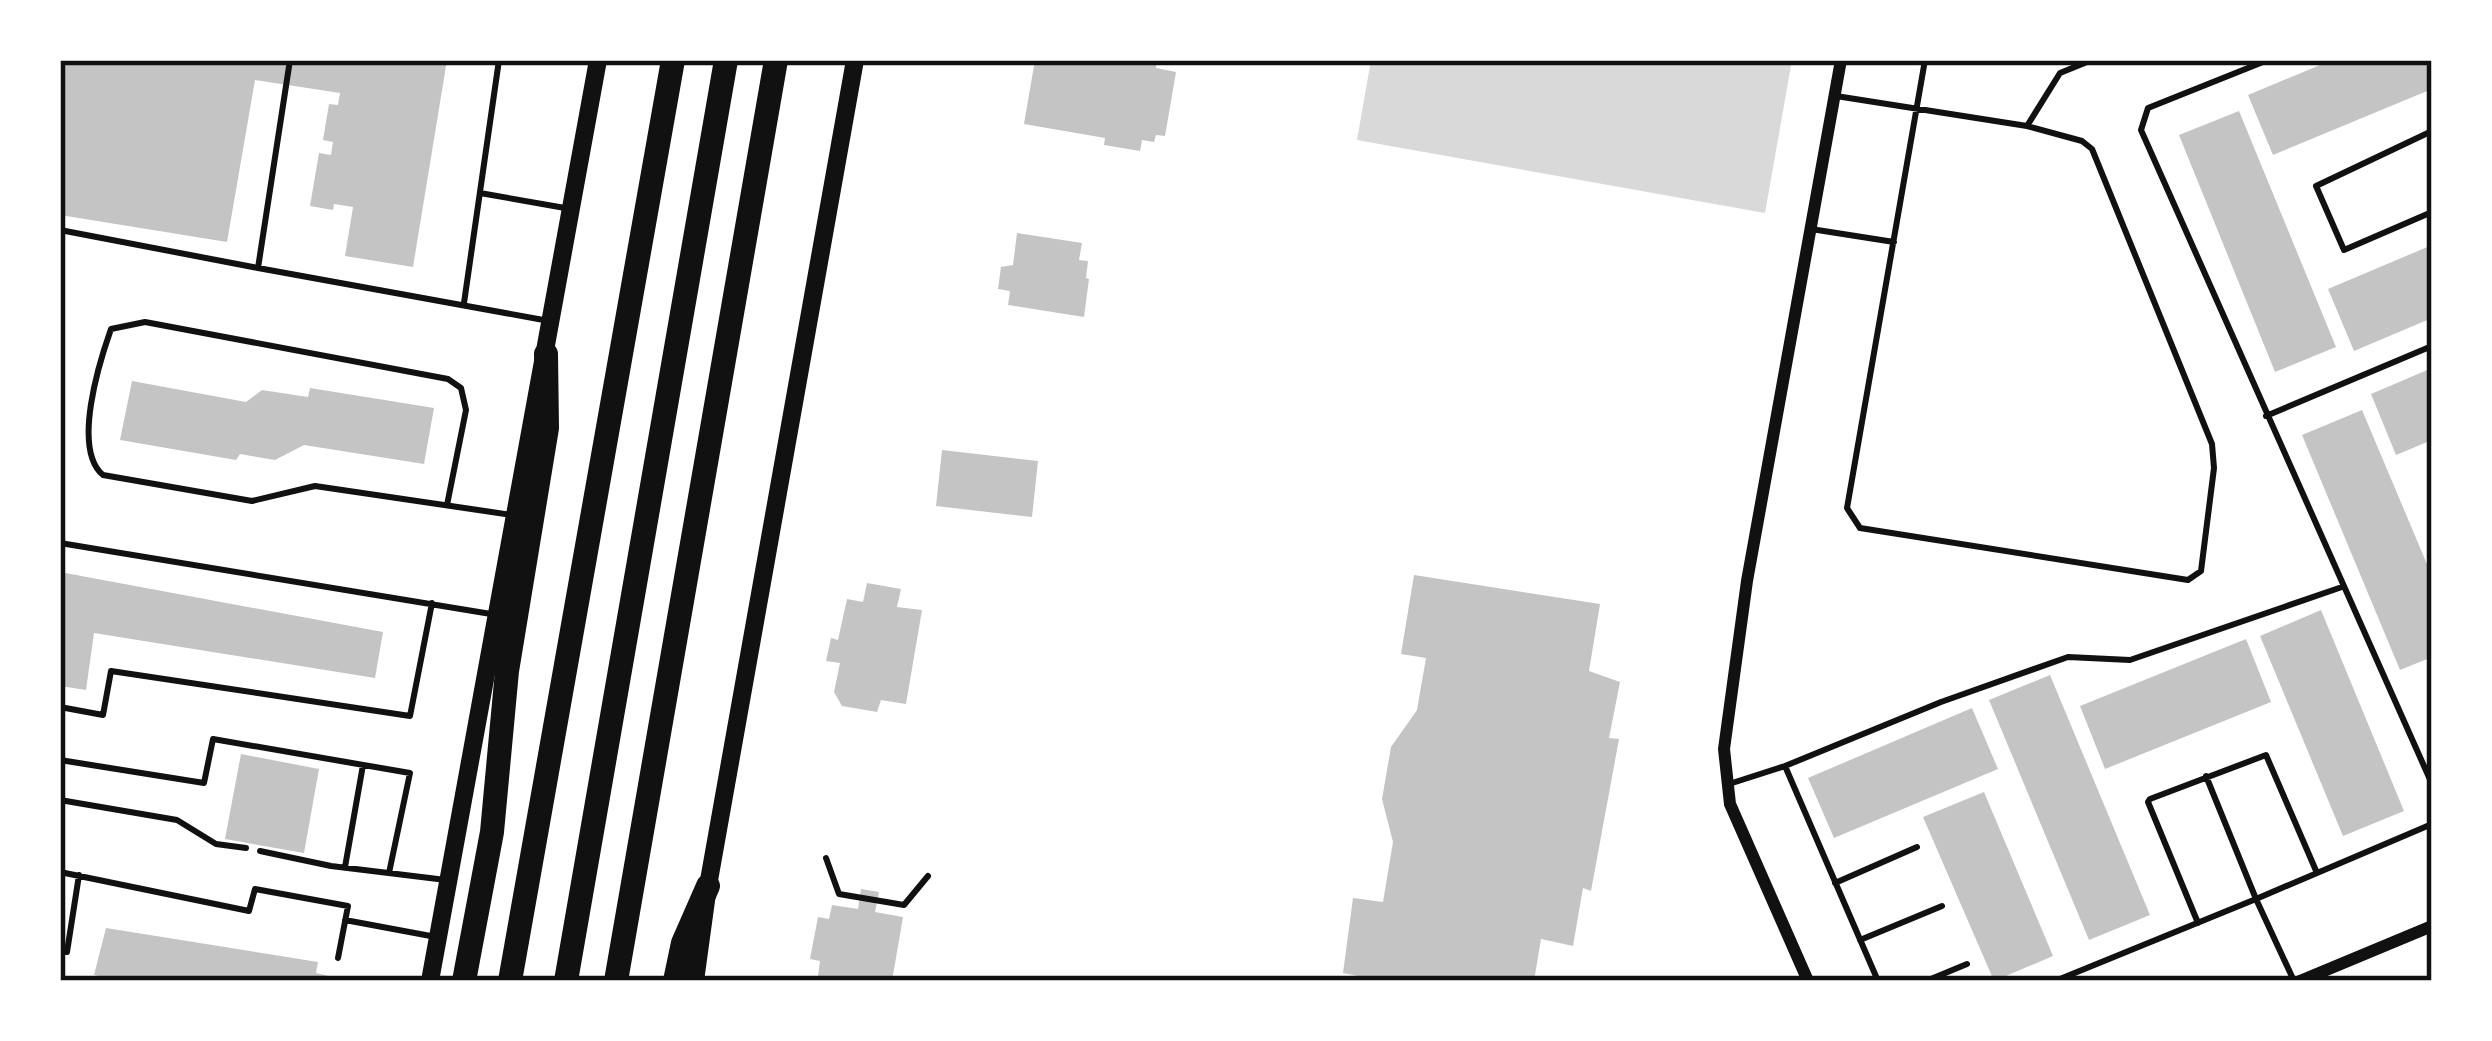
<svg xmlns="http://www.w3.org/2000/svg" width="2492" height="1041" font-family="'Fira Sans Condensed',sans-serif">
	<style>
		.water { fill: #d9d9d9 }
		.building { fill: #c4c4c4 }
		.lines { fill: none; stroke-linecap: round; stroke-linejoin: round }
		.service { stroke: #111; stroke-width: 6 }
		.minor { stroke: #111; stroke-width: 12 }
		.secondary { stroke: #111; stroke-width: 18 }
		.motorway { stroke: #111; stroke-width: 24 }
		.neatline { fill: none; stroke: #111; stroke-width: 4.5 }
	</style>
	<rect width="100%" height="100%" fill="#fff"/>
	<path class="water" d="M1371,60H1792L1765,213L1357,140Z"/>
	<path class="building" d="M60,60H447L413,267L345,256L353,207L334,204L333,210L310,206L319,153L331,155L333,142L323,140L329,104L338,105L340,93L255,80L227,242L60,215Z
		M1035,60H1157L1156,68L1176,72L1165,136L1156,135L1154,142L1142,140L1140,151L1104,145L1105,138L1024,124Z
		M2332,60H2432V89L2273,155L2248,95Z
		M2239,111L2336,347L2275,372L2179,135Z
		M1017,233L1082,243L1079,260L1088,261L1086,278L1089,279L1084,317L1008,305L1010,291L998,289L1001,267L1013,265Z
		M2432,245V318L2354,351L2328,289Z
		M2432,368V440L2396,455L2371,394Z
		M132,381L246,402L262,390L308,397L310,388L434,408L424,464L304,445L275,460L240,454L236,460L120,440Z
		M2362,410L2432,576V657L2400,670L2302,435Z
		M942,450L1038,461L1032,517L936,506Z
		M60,572L383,632L375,678L94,633L86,690L60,686Z
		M1414,575L1600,604L1589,671L1620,682L1609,738L1619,739L1591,891L1583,888L1573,946L1541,939L1534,981H1382L1343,973L1353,898L1383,902L1393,842L1382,799L1391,747L1417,710L1426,658L1401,654Z
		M867,583L901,589L897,607L922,610L906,704L881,700L877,712L842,706L834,692L840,663L826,661L831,638L838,640L847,599L863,602Z
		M2321,610L2404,811L2343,836L2260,636Z
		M2246,639L2271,702L2105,769L2080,706Z
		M2050,675L2150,915L2089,940L1989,700Z
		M1972,708L1998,769L1834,838L1808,778Z
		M241,754L319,769L304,853L225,839Z
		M1984,792L2053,956L1994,981L1923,817Z
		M861,889L879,892L875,912L903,917L892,981H846L818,976L820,961L810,959L818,917L829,919L832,905L858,909Z
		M106,928L318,962L316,973L350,981H127L94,975Z"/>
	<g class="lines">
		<path class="service" d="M290,60L258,268L549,321
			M1925,60L1847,508L1860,528L2188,580L2201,571L2214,468L2212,444L2092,149L2082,141L2027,126
			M2268,60L2148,108L2141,130L2432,784
			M1836,96L2027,126L2060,73L2092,60
			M2432,131L2316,186L2344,250L2432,212
			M480,193L565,208
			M1811,229L1894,242
			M60,230L258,268
			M464,303L499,60
			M2266,416L2432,346
			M447,505L466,410L461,388L448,379L145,322L111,329C99,363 72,449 103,475L252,501L315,486L512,515
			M60,543L491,614
			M60,707L103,715L111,671L410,716L432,603
			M60,760L204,783L213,739L410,773L389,873
			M1785,766L1941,702L2068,657L2130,660L2342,587
			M1726,785L1785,766L1878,981
			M60,800L177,820L216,844L246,848
			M260,851L331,866L446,880
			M826,858L839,894L904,905L928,876
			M345,867L363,765
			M60,872L249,911L255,889L348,906L338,958
			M1835,883L1917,847
			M345,920L436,937
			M2198,923L2148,802L2150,799L2266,755L2317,873
			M1860,940L1942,906
			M60,951L67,952L79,875
			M1926,981L1967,964
			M2055,981L2256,899L2206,776
			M2294,981L2256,899L2432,824"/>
		<path class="minor" d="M1808,981L1730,804L1724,749L1747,581L1841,60
			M2300,981L2432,926"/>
		<path class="secondary" d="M430,981L598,60
			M695,981L708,886L855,60"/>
		<path class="motorway" d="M464,981L492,832L507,671L547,428L546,354
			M510,981L673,60
			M566,981L726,60
			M616,981L776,60
			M675,981L683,943L708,886"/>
	</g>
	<rect width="2492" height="1041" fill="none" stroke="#ffffff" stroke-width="126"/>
	<rect x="63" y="63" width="2366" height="915" class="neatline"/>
</svg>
